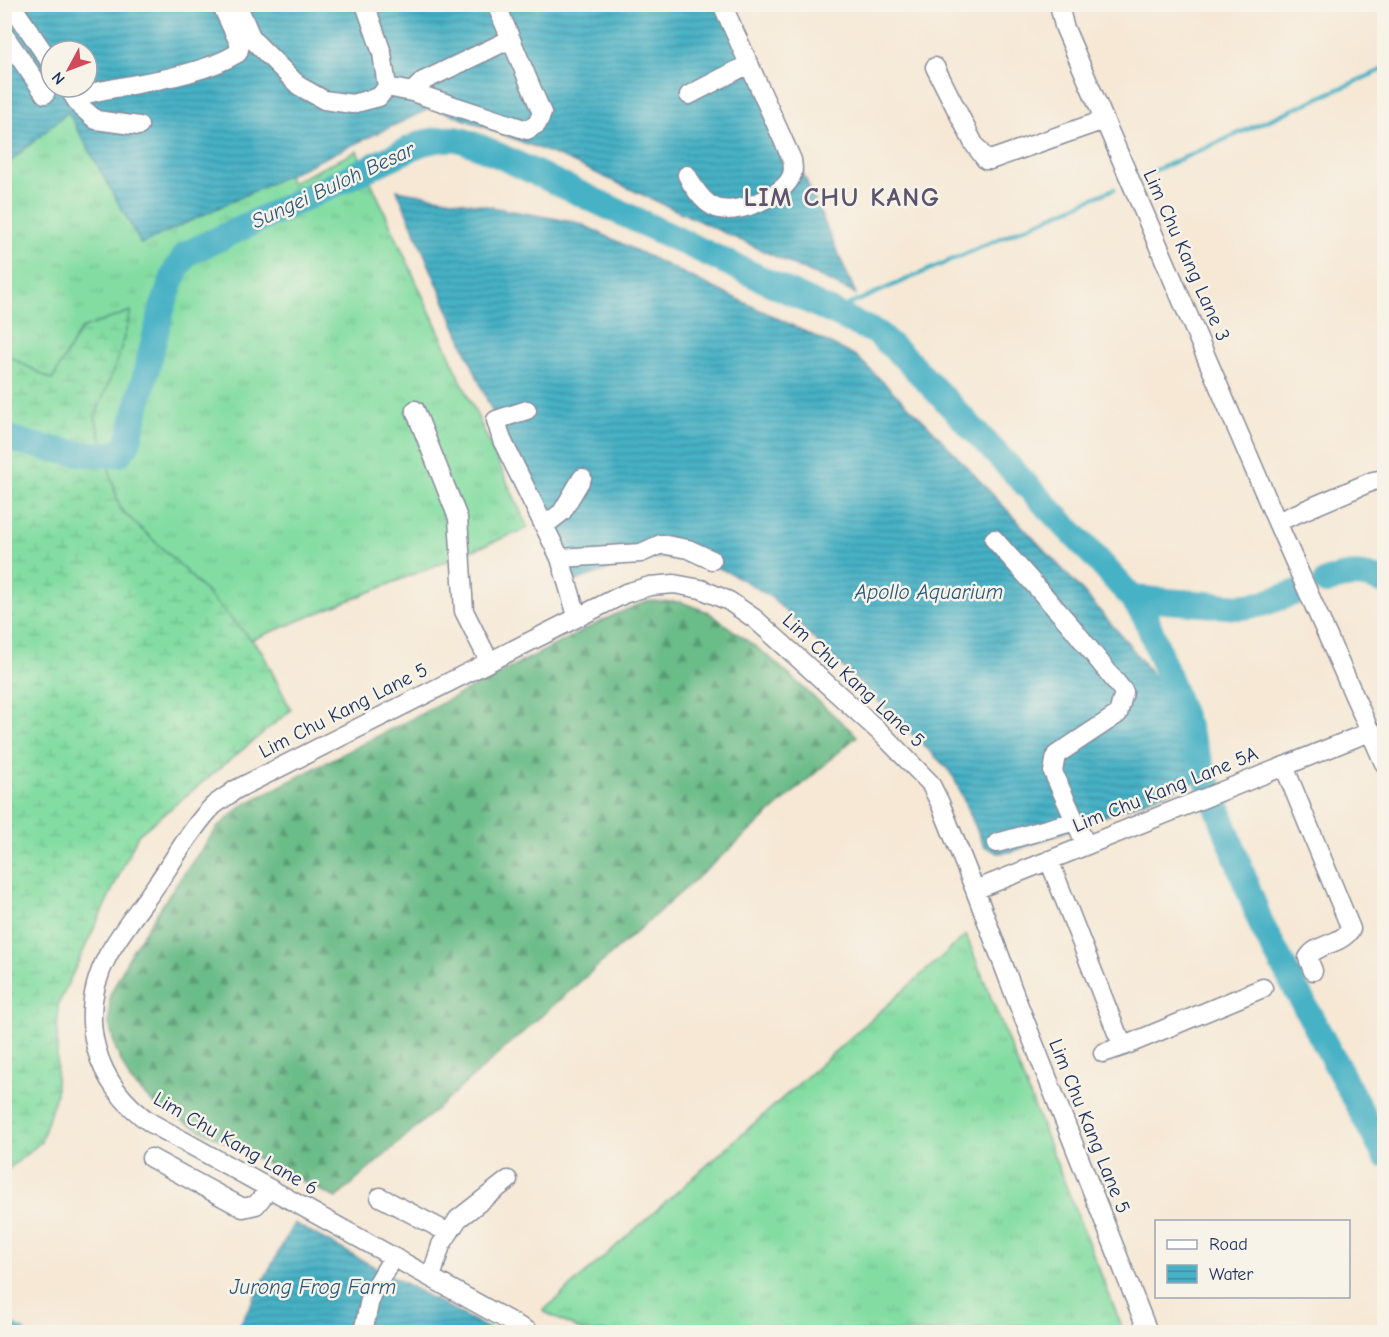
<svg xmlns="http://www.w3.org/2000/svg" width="1389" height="1337" font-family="'Comic Neue',sans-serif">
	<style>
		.grass { fill: url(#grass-tufts); stroke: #4f8680; stroke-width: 1.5 }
		.forest { fill: url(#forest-firs); stroke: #427673; stroke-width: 1.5 }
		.wetland { fill: url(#wetland-marsh); stroke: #4f8680; stroke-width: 1.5 }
		.water { fill: url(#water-rules); stroke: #317092; stroke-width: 1.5; fill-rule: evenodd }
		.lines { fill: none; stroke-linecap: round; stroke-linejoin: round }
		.stream { stroke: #47b1c5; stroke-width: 4.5 }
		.river { stroke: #47b1c5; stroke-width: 26 }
		.minor-casing { stroke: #888c9a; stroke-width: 21 }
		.minor { stroke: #fff; stroke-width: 18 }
		.labels { text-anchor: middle; stroke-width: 5; stroke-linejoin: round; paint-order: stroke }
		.street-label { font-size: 20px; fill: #1b2f5e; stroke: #f7f3e8 }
		.water-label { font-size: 21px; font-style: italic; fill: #28567d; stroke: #f7f3e8 }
		.district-label { font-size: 26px; font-weight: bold; letter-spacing: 1.5px; fill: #5b536f; stroke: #f7f3e8 }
	</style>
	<defs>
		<pattern id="grass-tufts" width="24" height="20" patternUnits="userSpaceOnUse" patternTransform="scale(1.5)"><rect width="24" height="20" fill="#83dda2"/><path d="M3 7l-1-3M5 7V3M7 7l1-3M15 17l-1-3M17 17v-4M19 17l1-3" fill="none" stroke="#71be8e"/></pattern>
		<pattern id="forest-firs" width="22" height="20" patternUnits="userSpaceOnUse" patternTransform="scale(1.5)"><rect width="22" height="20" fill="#6abc88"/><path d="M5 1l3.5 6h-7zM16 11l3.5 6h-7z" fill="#569972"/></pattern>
		<pattern id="wetland-marsh" width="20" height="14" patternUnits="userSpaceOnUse" patternTransform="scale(1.5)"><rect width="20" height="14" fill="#83dda2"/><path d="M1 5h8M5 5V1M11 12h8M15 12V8" fill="none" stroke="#71be8e"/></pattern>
		<pattern id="water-rules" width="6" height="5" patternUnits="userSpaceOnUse" patternTransform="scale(1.5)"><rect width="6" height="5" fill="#47b1c5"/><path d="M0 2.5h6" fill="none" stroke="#3a90a3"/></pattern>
	</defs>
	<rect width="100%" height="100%" fill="#f7f3e8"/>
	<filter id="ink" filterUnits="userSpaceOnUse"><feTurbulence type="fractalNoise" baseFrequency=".0167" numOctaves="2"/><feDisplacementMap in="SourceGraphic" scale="12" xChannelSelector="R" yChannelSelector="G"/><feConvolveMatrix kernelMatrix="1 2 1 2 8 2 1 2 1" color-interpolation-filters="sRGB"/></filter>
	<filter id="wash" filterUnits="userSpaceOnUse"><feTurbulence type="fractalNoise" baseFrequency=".008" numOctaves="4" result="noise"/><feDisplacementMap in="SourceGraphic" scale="24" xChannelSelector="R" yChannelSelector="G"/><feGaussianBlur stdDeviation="1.35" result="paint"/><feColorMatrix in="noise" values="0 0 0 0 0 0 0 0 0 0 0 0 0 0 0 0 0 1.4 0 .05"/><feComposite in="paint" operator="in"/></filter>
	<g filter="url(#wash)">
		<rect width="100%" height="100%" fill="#f6e8d5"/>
		<path class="grass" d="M247,74L291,183L357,151L528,528L251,640L180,565L120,509L95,417L118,359L131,311L81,329L52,380L5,354V166L67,112Z
			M966,935L1124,1332H584L543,1311Z"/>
		<path class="forest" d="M647,601L681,602L708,612L768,656L857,736L336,1198L189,1124L155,1105L130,1080L116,1050L109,1024L110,995L132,951L175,886L217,828L243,805L610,617Z"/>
		<path class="wetland" d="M131,311L118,359L95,417L120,509L180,565L261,650L291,710L138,835L58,1005L56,1095L41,1142L5,1172V354L52,380L81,329Z"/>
		<path class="water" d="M5,5H729L856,294L568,160L433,107L141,244L68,112L5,166ZM51,51H87V87H51Z
			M397,190L579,223L856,356L926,423L1077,585L1127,642L1164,690L1196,781L1012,852L998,853L984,846L954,778L947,768L772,598C744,579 700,554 665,557C631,560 599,573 566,584Z
			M294,1223L494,1332H236Z"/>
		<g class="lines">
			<path class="stream" d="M1149,173L1384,69
				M832,312L1114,189
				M4,1322L24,1332"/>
			<path class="river" d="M4,437C41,448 80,457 119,454L128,443L162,309L175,272L186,254L422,143C452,136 457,137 485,149L877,333L907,360L1097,559L1132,598L1146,618L1262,926L1384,1154
				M1326,582C1348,573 1362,573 1384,582
				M1132,598L1240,607L1262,604L1294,593"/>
		</g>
	</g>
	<g filter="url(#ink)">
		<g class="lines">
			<g class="minor-casing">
				<path id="minor" d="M11,4L51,63
					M237,4L252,39L299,86L324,100L352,104L379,97L387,87L382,53L365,4
					M1059,4L1064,26L1277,522L1384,763
					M4,35L45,94
					M935,67L974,144L986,160H990L1104,120
					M387,87L412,92L527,130L537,124L542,113L496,4
					M69,89L80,106L96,120L139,126
					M412,92L423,81L511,39
					M689,95L749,64
					M74,97C125,83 193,80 238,53L240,45L221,4
					M687,175C692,186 703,202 714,207C734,217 780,197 790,179C794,172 793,167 792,160L722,4
					M415,410L458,518L464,611L489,661
					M527,410L496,420L502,440L560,558L577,616
					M1277,522L1373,481L1384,479
					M544,526L562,512L582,478
					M994,539L1071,626L1124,692L1118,714L1056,755L1053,772L1086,845
					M560,558L641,553L661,544L688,549L712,560
					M1284,766L1351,929C1340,946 1316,943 1308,958L1313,971
					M997,843L1075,821
					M1049,860L1117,1033L1124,1046
					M975,890L1372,731
					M1103,1053L1124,1046L1263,988
					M151,1158L243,1208L256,1205L269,1189
					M380,1197L449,1233
					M431,1278L441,1245L458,1219L508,1180
					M363,1332L371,1295L393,1257
					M529,1332L151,1123C95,1085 75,1017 108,955C122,930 141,907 157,884C174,860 192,827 213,806C220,800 228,796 235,790L626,593L650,586L674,584L701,589L729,601L755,619L881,733L930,783L940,803L975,890L1017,1001L1148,1332"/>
			</g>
			<use href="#minor" class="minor"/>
		</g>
	</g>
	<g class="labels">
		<g class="street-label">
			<text transform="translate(1187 255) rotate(66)" y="7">Lim Chu Kang Lane 3</text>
			<text transform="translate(854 680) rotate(43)" y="7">Lim Chu Kang Lane 5</text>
			<text transform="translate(343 710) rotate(-27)" y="7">Lim Chu Kang Lane 5</text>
			<text transform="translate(1165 789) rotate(-22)" y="7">Lim Chu Kang Lane 5A</text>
			<text transform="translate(1090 1126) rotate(68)" y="7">Lim Chu Kang Lane 5</text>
			<text transform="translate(236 1143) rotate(30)" y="7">Lim Chu Kang Lane 6</text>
		</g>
		<g class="water-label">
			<text transform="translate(333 185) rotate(-25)" y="7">Sungei Buloh Besar</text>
			<text x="929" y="599">Apollo Aquarium</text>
			<text x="313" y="1294">Jurong Frog Farm</text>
		</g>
		<g class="district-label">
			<text x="842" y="206">LIM CHU KANG</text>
		</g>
	</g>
	<rect width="1389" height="1337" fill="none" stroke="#f7f3e8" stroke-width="24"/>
	<rect x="1155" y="1220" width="195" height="78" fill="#f7f3e8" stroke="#9fa5b1" stroke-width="1.5"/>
	<rect x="1167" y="1240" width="30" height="9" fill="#ffffff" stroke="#9fa5b1" stroke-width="1.5"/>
	<text x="1209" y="1250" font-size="18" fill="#1b2f5e">Road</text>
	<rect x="1167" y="1265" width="30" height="18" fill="url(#water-rules)" stroke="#9fa5b1" stroke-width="1.5"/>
	<text x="1209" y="1280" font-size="18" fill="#1b2f5e">Water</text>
	<g transform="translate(69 69) rotate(229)"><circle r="28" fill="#f7f3e8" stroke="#9fa5b1" stroke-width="1.5"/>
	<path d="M0-4.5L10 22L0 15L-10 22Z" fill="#d1495b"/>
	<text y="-9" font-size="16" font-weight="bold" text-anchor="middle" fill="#1b2f5e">N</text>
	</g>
</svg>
